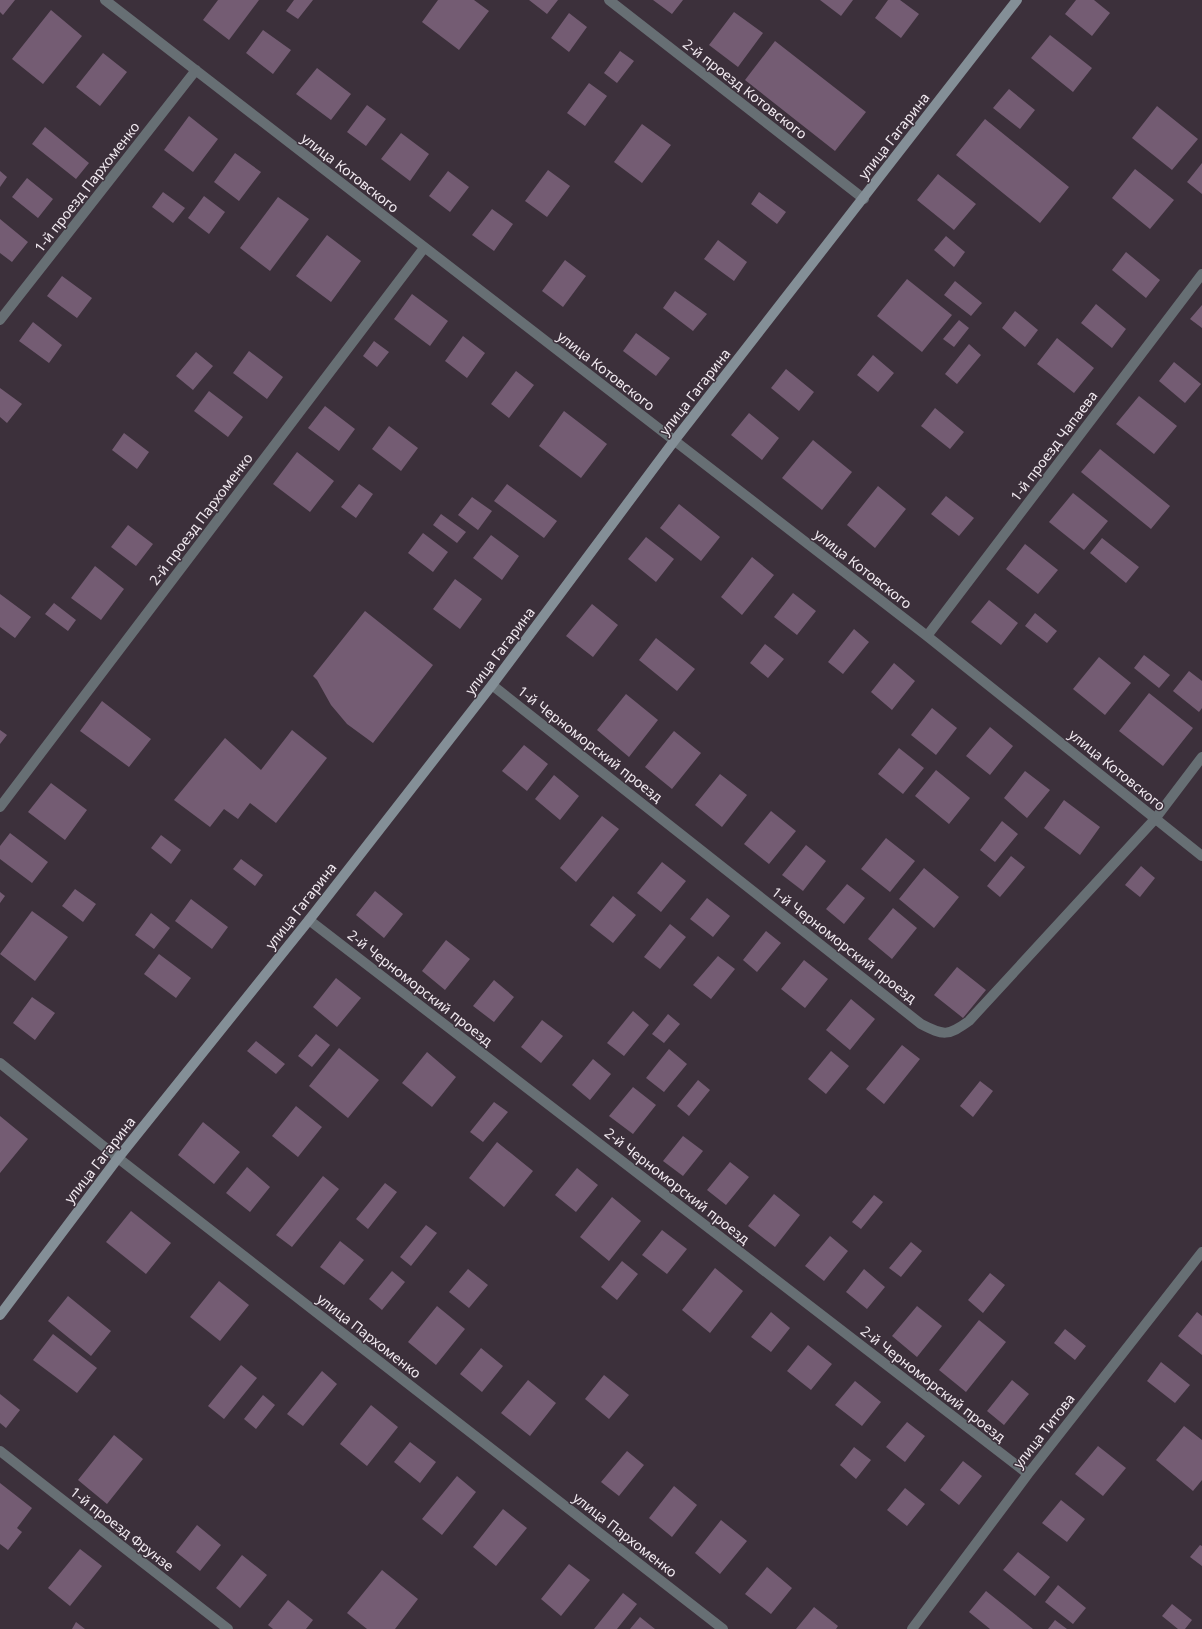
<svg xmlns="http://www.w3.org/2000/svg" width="1202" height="1629" font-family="'Noto Sans',sans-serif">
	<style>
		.building { fill: #745c73 }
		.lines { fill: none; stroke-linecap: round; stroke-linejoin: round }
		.street { stroke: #676f74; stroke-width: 10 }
		.secondary { stroke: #848f97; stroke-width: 10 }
		.labels { text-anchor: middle; stroke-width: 3; stroke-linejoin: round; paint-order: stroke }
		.street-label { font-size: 14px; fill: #f1e9f0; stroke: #3c303b }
	</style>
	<rect width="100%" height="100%" fill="#3c303b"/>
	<path class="building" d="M0,0H15L3,15L0,12Z
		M218,0H259L229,40L203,20Z
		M294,0H313L298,19L286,11Z
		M438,0H474L489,11L459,50L422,22Z
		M529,0H558L547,14Z
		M653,0H683L672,14Z
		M820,0H853L841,16Z
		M888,0H900L919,14L901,38L875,18Z
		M1076,0H1094L1110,13L1092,36L1065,14Z
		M51,10L82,36L43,84L12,59Z
		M734,12L763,33L738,67L709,45Z
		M569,13L587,27L569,52L551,38Z
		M263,30L291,50L273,74L246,53Z
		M1050,35L1092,68L1073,92L1031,58Z
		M775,41L866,112L835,151L745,80Z
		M620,51L634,61L617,83L604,73Z
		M103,53L127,72L100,106L76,87Z
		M317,68L351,94L331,120L296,94Z
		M589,83L607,96L585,126L567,113Z
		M1009,89L1035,110L1020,129L993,108Z
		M367,105L386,119L366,146L347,132Z
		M1157,106L1198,139L1172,170L1132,138Z
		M189,116L218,139L193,172L164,150Z
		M985,119L1069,187L1040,223L956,155Z
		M642,124L671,145L642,183L614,162Z
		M45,127L89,163L76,179L32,144Z
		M401,133L429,154L410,181L381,159Z
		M235,153L261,172L239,201L214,182Z
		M1202,163V194L1187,182Z
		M1135,169L1174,200L1150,229L1112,198Z
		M548,170L570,186L547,217L525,201Z
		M0,171L7,177L0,187Z
		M448,171L469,187L450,212L429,196Z
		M938,174L976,204L954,230L917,200Z
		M27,178L53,199L38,218L12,197Z
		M163,192L185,208L173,223L152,207Z
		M759,192L786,212L777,224L751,204Z
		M204,196L225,212L209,234L188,218Z
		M278,197L309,219L270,271L240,248Z
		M492,209L513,224L494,251L472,235Z
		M0,219L28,242L12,262L0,253Z
		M327,235L361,261L331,302L296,276Z
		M946,236L965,252L954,267L934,250Z
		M718,240L747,262L734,281L704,259Z
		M1126,252L1160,280L1146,298L1112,270Z
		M565,260L586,276L563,307L542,291Z
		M62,276L92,298L77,318L47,296Z
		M907,279L952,315L922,352L877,316Z
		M955,281L982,303L971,316L944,295Z
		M675,291L707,314L693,331L663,308Z
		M412,294L448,321L430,346L394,319Z
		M1096,304L1126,329L1112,348L1081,323Z
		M1202,305V328L1190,319Z
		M1015,311L1038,330L1025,347L1002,328Z
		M959,320L969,328L954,347L943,339Z
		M33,322L62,345L49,363L19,341Z
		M636,333L670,358L656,376L623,351Z
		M463,336L485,353L467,378L445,361Z
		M1057,338L1094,368L1074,393L1037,364Z
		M374,341L389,352L377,367L363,356Z
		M969,344L981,355L957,384L945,374Z
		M249,351L283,377L267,399L233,373Z
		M196,352L213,366L193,390L176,376Z
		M873,355L894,373L878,392L857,375Z
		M1174,362L1201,384L1185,403L1159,381Z
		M786,369L814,392L799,411L771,388Z
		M516,371L534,385L509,418L491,404Z
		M0,388L22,404L7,423L0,417Z
		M209,391L243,417L228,437L194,411Z
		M1139,396L1177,426L1154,454L1116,424Z
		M325,406L355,429L339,451L308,428Z
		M935,408L964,432L950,449L921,426Z
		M564,411L607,444L581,478L539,446Z
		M749,413L779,438L762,460L731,435Z
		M389,426L418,448L401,471L372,449Z
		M124,433L149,452L137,469L112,450Z
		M813,440L852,472L822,510L782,478Z
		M1100,449L1170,506L1151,529L1081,472Z
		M297,452L334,481L310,512L273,484Z
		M359,484L373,494L356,518L341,507Z
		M507,484L557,521L544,538L494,501Z
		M878,486L906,509L875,548L847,525Z
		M1073,493L1108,521L1084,550L1049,522Z
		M946,496L974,518L959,536L931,514Z
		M472,497L492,511L478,530L458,515Z
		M679,504L720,537L701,561L660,528Z
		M441,514L466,532L457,543L433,525Z
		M128,525L153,544L136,566L111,547Z
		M423,533L448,552L433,572L408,553Z
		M491,535L519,556L502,580L473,558Z
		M646,537L674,559L656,582L628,559Z
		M1102,538L1139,567L1126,583L1090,553Z
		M1025,544L1058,570L1038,594L1006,569Z
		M752,557L774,575L742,615L721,597Z
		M95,566L124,589L101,620L71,598Z
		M455,579L482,599L460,629L433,609Z
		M793,593L816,611L797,635L774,617Z
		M0,594L31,617L15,638L0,627Z
		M989,600L1018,623L1001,645L971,622Z
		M54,603L76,620L68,631L45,614Z
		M592,604L618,625L593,657L566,636Z
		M365,611L433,665L373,743L347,724L331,705L317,680L313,676Z
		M1035,613L1057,631L1047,643L1025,626Z
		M854,629L869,642L843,674L828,662Z
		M656,638L695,669L677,691L639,660Z
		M765,644L784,659L768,678L750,663Z
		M1144,655L1170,675L1159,688L1134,668Z
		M1099,657L1131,683L1105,715L1073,689Z
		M894,663L915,681L892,710L871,692Z
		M1189,671L1202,681V708L1199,712L1173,691Z
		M1149,693L1193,728L1163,766L1119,731Z
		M626,694L658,720L629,757L597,730Z
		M102,701L151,739L129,767L80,731Z
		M932,708L957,728L936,755L911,735Z
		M990,727L1013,746L990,775L966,756Z
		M0,730L7,735L0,744Z
		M292,730L327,758L276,823L250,803L238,819L224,809L210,827L174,800L225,738L261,770Z
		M674,731L701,753L672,789L645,767Z
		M524,745L548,764L527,791L502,771Z
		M899,748L924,768L903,794L878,774Z
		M936,770L970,798L949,824L915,796Z
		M1025,771L1050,790L1027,818L1004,798Z
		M720,774L747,795L722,827L695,805Z
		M554,775L579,796L560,820L535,799Z
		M51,783L87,810L65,840L28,812Z
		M1064,800L1100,827L1080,855L1044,828Z
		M771,811L796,831L769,864L744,844Z
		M602,816L619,829L576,882L560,868Z
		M1002,821L1018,834L995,862L980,850Z
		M10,833L48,862L32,883L0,859V846Z
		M161,835L181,850L171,864L151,848Z
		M886,838L915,861L890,892L861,869Z
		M806,845L826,861L803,891L782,875Z
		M1011,856L1025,867L1000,897L987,886Z
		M241,859L263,875L255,886L233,869Z
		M662,862L686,881L661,912L637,893Z
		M1141,866L1155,878L1140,897L1125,885Z
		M924,868L959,897L934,928L899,899Z
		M847,884L865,898L844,924L826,909Z
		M75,889L96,904L83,922L62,906Z
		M375,891L403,914L384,938L356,915Z
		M0,892L5,896L0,903Z
		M613,896L636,915L613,943L590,925Z
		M707,898L730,916L713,937L690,919Z
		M191,899L228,927L212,949L175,921Z
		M893,908L917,928L892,959L868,939Z
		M32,911L68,937L35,981L0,954Z
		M151,913L170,928L154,949L135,935Z
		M670,924L686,937L660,969L644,957Z
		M766,931L781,943L757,972L743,960Z
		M446,940L470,959L445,990L422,971Z
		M159,954L191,978L176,998L144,974Z
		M718,956L735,969L711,999L693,985Z
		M804,960L828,979L805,1008L781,989Z
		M957,967L986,990L963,1018L934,995Z
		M336,978L361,998L337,1027L313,1007Z
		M494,980L514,997L494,1022L473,1006Z
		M32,997L55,1013L35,1040L13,1023Z
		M851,999L875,1019L850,1050L826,1030Z
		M633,1011L649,1025L624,1056L607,1043Z
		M668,1014L680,1024L664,1043L652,1034Z
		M542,1020L563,1036L541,1063L521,1047Z
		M316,1034L330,1045L312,1067L298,1056Z
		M256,1041L285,1064L276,1074L247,1051Z
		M902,1045L920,1059L884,1104L866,1089Z
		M339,1048L379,1080L348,1118L309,1086Z
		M669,1049L687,1064L664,1092L646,1078Z
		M831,1051L849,1066L826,1094L808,1079Z
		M427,1052L456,1077L432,1107L402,1083Z
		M593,1059L611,1074L590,1100L572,1085Z
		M698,1080L710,1090L689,1116L677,1106Z
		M980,1081L993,1091L973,1117L960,1106Z
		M633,1087L656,1105L633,1134L609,1116Z
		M494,1102L508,1112L483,1142L470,1132Z
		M296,1106L322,1127L298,1157L272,1136Z
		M0,1116L28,1139L0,1173Z
		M203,1122L240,1152L214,1184L178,1155Z
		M683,1136L703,1151L683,1176L663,1161Z
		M497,1142L533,1171L504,1207L469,1178Z
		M730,1162L749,1177L726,1205L707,1190Z
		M247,1167L270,1187L250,1212L226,1193Z
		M577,1168L598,1185L576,1212L555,1195Z
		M323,1176L339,1189L292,1247L276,1235Z
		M385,1183L397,1192L368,1229L356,1219Z
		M774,1194L800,1215L775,1247L748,1226Z
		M874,1195L883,1202L861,1229L852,1222Z
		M612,1197L641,1221L609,1261L580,1237Z
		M131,1211L171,1243L146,1274L106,1242Z
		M426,1225L437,1233L411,1266L400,1257Z
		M662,1230L687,1249L667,1274L642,1255Z
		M830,1236L848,1251L824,1281L805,1266Z
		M340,1241L364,1260L344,1285L320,1267Z
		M911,1242L922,1251L901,1277L889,1268Z
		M622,1261L638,1274L617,1300L601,1287Z
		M715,1268L743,1291L710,1333L682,1310Z
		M468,1269L488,1285L469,1308L449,1292Z
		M864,1269L885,1287L867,1309L846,1292Z
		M392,1271L405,1282L382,1310L369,1299Z
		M990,1273L1005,1285L983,1313L968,1300Z
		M219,1281L249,1305L220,1341L190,1317Z
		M68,1296L111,1331L91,1356L48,1321Z
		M437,1306L465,1329L436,1365L408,1342Z
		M917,1306L942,1326L917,1357L892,1336Z
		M771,1312L790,1328L771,1352L751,1337Z
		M1197,1312L1202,1316V1355L1178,1336Z
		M979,1320L1006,1342L966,1392L939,1370Z
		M1065,1329L1086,1346L1075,1360L1054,1343Z
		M53,1334L97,1368L77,1393L33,1360Z
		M808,1345L832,1364L811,1390L787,1371Z
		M481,1348L503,1366L482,1392L460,1374Z
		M1161,1362L1190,1385L1175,1403L1147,1381Z
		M241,1365L257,1378L224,1419L208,1406Z
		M322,1371L337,1384L303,1426L287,1414Z
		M604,1375L629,1395L609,1419L585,1399Z
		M528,1380L556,1403L530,1436L501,1413Z
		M1012,1380L1029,1394L1004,1425L987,1411Z
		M855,1381L881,1402L862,1426L835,1405Z
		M0,1394L20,1410L6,1428L0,1423Z
		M263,1395L275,1405L256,1429L244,1419Z
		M371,1405L398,1427L367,1466L340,1444Z
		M907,1422L925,1436L905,1462L886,1447Z
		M1184,1426L1202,1440V1480L1193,1491L1156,1460Z
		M114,1435L143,1459L107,1504L78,1480Z
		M410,1442L436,1462L420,1483L394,1462Z
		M1098,1446L1126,1468L1103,1496L1075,1474Z
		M854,1447L871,1460L856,1479L840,1465Z
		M627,1451L644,1465L619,1496L601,1482Z
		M963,1461L982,1476L959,1505L940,1490Z
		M457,1476L476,1492L442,1535L422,1519Z
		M0,1483L32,1508L17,1528L22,1532L8,1550L0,1544Z
		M674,1486L697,1505L672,1537L649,1518Z
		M905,1488L925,1504L907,1526L887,1510Z
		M1061,1500L1085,1519L1067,1542L1042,1523Z
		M503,1509L527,1528L496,1566L473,1547Z
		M721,1520L747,1541L720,1574L695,1553Z
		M197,1525L221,1545L200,1571L176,1552Z
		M1200,1545L1202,1546V1566L1190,1557Z
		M80,1549L102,1566L70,1606L48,1588Z
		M1018,1552L1050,1577L1035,1596L1003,1570Z
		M242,1555L267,1575L240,1608L216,1588Z
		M569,1564L590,1580L561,1616L541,1599Z
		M767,1567L792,1588L771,1614L745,1594Z
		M382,1570L418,1599L395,1629H367L347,1613Z
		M1058,1585L1086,1608L1073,1624L1045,1602Z
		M986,1591L1033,1629H990L969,1612Z
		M623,1593L637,1604L617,1629H594Z
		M288,1600L313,1620L306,1629H273L268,1625Z
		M1172,1604L1192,1620L1185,1629H1178L1162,1616Z
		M814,1607L838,1626L836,1629H796Z
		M640,1617L655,1629H630Z
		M1055,1620L1067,1629H1048Z
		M76,1622L85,1629H72Z"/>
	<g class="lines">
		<path class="street" d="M105,0L927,636L1202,856
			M609,0L864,199
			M0,320L196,70
			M927,636L1202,274
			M492,685L921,1024C944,1036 948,1036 969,1021L1155,819L1202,757
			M0,807L424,248
			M309,920L1028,1474
			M0,1063L118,1158L723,1629
			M0,1451L228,1629
			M912,1629L1028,1474L1202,1252"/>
		<path class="secondary" d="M0,1315L118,1158L309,920L492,685L674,441L1017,0"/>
	</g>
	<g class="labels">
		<g class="street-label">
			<text transform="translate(745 89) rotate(38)" y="5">2-й проезд Котовского</text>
			<text transform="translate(894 136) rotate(-52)" y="5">улица Гагарина</text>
			<text transform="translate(350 173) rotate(38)" y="5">улица Котовского</text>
			<text transform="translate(87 187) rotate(-52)" y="5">1-й проезд Пархоменко</text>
			<text transform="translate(606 371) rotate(38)" y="5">улица Котовского</text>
			<text transform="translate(695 392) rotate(-52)" y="5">улица Гагарина</text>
			<text transform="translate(1054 446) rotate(-53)" y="5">1-й проезд Чапаева</text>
			<text transform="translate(201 519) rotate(-53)" y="5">2-й проезд Пархоменко</text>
			<text transform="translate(863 569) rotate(38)" y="5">улица Котовского</text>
			<text transform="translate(500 651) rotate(-53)" y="5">улица Гагарина</text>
			<text transform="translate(590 744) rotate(38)" y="5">1-й Черноморский проезд</text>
			<text transform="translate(1117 770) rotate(39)" y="5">улица Котовского</text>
			<text transform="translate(301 906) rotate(-52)" y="5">улица Гагарина</text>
			<text transform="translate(844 945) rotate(38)" y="5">1-й Черноморский проезд</text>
			<text transform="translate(420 988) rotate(38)" y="5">2-й Черноморский проезд</text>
			<text transform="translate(100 1160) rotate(-52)" y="5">улица Гагарина</text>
			<text transform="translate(677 1186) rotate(38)" y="5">2-й Черноморский проезд</text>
			<text transform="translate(369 1336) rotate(38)" y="5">улица Пархоменко</text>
			<text transform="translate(933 1384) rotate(38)" y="5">2-й Черноморский проезд</text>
			<text transform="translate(1044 1431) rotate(-52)" y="5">улица Титова</text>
			<text transform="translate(122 1529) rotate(38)" y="5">1-й проезд Фрунзе</text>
			<text transform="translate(625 1535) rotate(38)" y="5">улица Пархоменко</text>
		</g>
	</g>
</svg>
